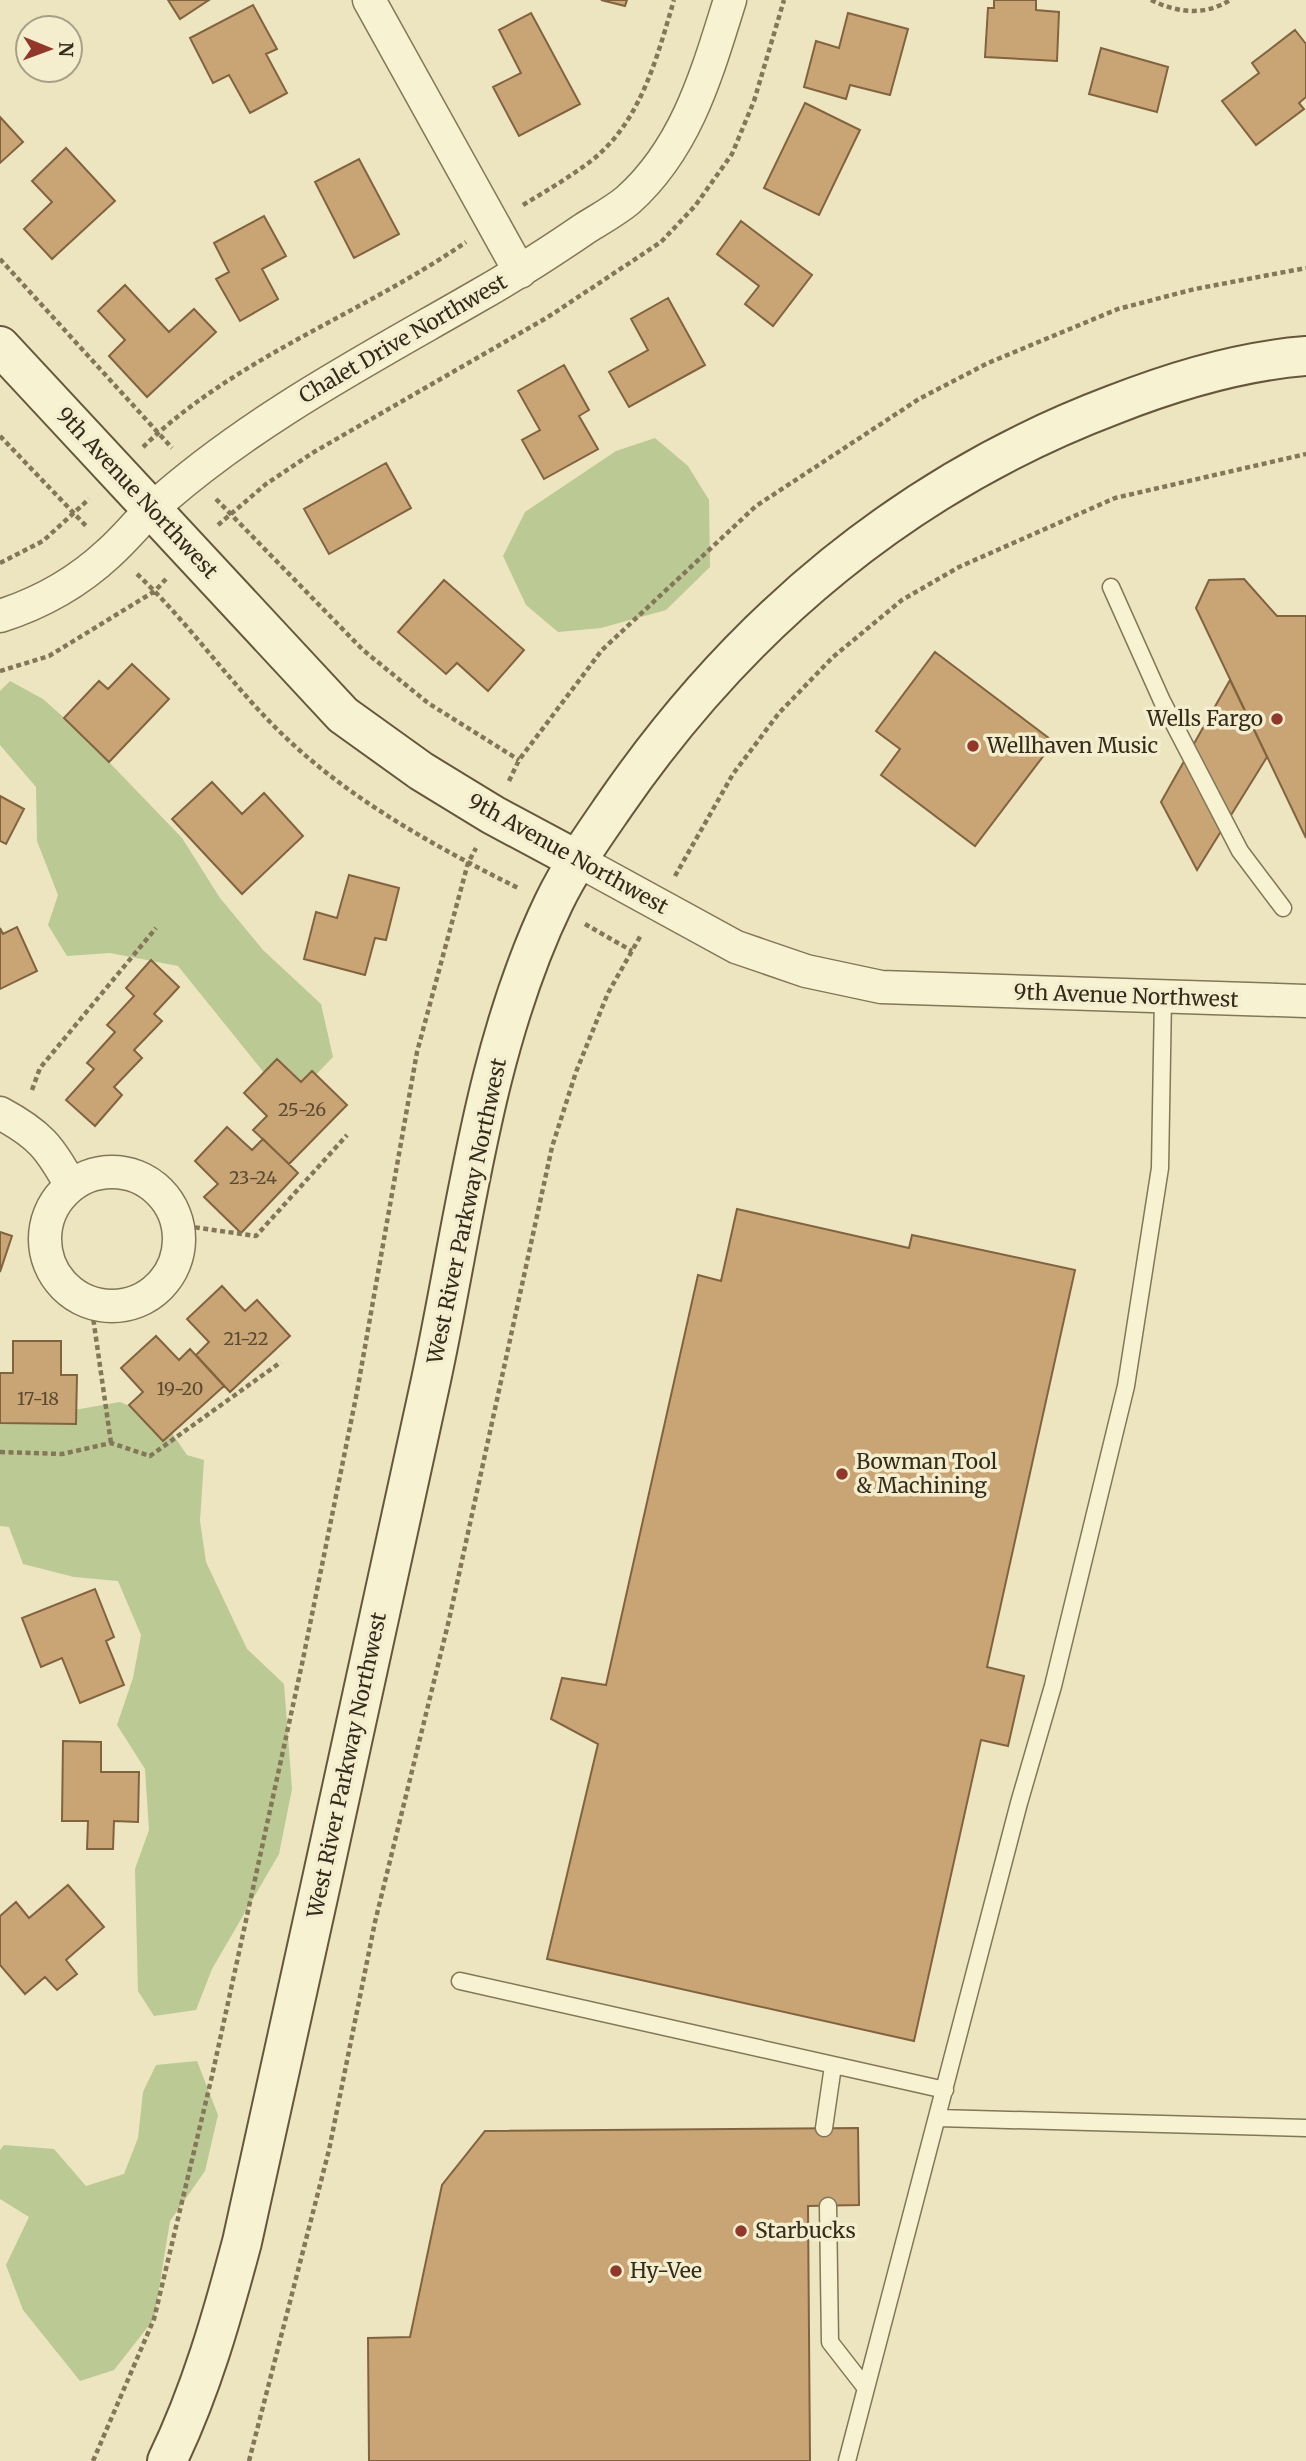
<svg xmlns="http://www.w3.org/2000/svg" width="1306" height="2461" font-family="Merriweather,serif">
	<style>
		.green { fill: #bbc994 }
		.building { fill: #c9a576; stroke: #82633f; stroke-width: 2 }
		.lines { fill: none; stroke-linecap: round; stroke-linejoin: round }
		.lane-casing { stroke: #847658; stroke-width: 19 }
		.street-casing { stroke: #847658; stroke-width: 35 }
		.secondary-casing { stroke: #66573c; stroke-width: 42 }
		.path { stroke: #847658; stroke-width: 4.5; stroke-dasharray: 5 3.5; stroke-linecap: butt }
		.lane { stroke: #f7f2d2; stroke-width: 16 }
		.street { stroke: #f7f2d2; stroke-width: 32 }
		.secondary { stroke: #f7f2d2; stroke-width: 38 }
		.poi-dot { fill: #91382a; stroke: #f4eece; stroke-width: 2.5 }
		.labels { text-anchor: middle; stroke-width: 7; stroke-linejoin: round; paint-order: stroke }
		.number-label { font-size: 18px; fill: #594a32 }
		.street-label { font-size: 21px; fill: #342b1c; stroke: #f4eece }
		.poi-label { font-size: 21px; fill: #342b1c; stroke: #f4eece; text-anchor: start }
	</style>
	<rect width="100%" height="100%" fill="#ece5bf"/>
	<path class="green" d="M655,438L688,466L709,500L710,567L666,610L601,628L558,632L526,605L503,556L525,512L616,451Z
		M10,681L43,699L80,732L182,838L220,898L263,950L321,1004L333,1057L301,1090L274,1085L178,966L110,953L67,956L48,925L58,895L37,841L36,787L0,745V691Z
		M120,1402L163,1420L187,1455L204,1460L200,1521L206,1562L247,1649L284,1684L292,1789L279,1854L212,1969L196,2010L154,2016L138,1991L135,1869L149,1830L145,1769L117,1725L133,1678L141,1635L118,1581L74,1577L23,1564L9,1527L0,1526V1423Z
		M197,2061L218,2115L205,2171L170,2221L154,2319L114,2370L80,2381L23,2310L6,2265L29,2217L0,2199V2150L4,2145L54,2149L86,2186L124,2174L138,2138L143,2092L156,2065Z"/>
	<path class="building" d="M168,0H209L180,19Z
		M601,0H627L625,6Z
		M994,0H1036V10L1059,12L1057,61L985,57L988,8H994Z
		M253,5L277,49L266,54L287,93L250,113L229,75L213,83L190,38Z
		M531,13L580,104L519,136L493,87L521,73L499,30Z
		M848,13L908,29L890,95L850,85L846,99L804,87L816,41L839,48Z
		M1295,30L1306,44V97L1299,103L1304,109L1256,145L1222,101L1259,73L1252,63Z
		M1101,48L1168,67L1157,112L1089,94Z
		M805,103L860,130L819,215L764,188Z
		M0,117L23,142L0,163Z
		M66,148L115,201L52,259L24,229L52,202L32,181Z
		M359,159L399,234L354,258L315,182Z
		M264,216L286,256L262,269L278,299L240,321L216,279L229,272L214,243Z
		M741,221L812,275L773,326L745,304L759,286L717,254Z
		M125,285L169,332L194,309L216,332L147,397L109,356L125,340L98,311Z
		M668,298L705,365L629,407L609,372L648,350L631,319Z
		M564,365L589,410L579,416L598,449L544,479L522,440L540,430L518,391Z
		M386,463L411,508L329,554L304,509Z
		M1244,579L1277,616H1306V838L1196,608L1209,580Z
		M444,580L524,650L488,691L457,663L446,674L398,632Z
		M935,652L1054,742L975,846L881,775L900,749L876,731Z
		M132,664L169,699L109,762L64,718L99,681L108,689Z
		M1230,680L1267,757L1197,870L1161,802Z
		M212,782L242,814L264,793L303,836L242,894L172,819Z
		M0,796L24,809L6,844L0,841Z
		M349,875L399,888L386,940L375,938L365,975L304,959L316,912L337,918Z
		M17,927L37,971L0,989V928L3,934Z
		M151,960L179,987L154,1014L162,1021L134,1050L142,1058L114,1087L122,1095L95,1126L66,1100L94,1069L87,1063L115,1032L107,1025L134,996L126,988Z
		M277,1059L301,1082L312,1071L347,1105L289,1164L253,1130L267,1116L244,1093Z
		M227,1127L252,1150L263,1139L298,1173L241,1233L204,1197L218,1184L195,1161Z
		M737,1209L909,1248L912,1235L1075,1270L987,1667L1024,1676L1008,1746L981,1740L914,2041L547,1959L598,1744L551,1719L562,1678L606,1685L698,1275L721,1281Z
		M0,1232L12,1236L0,1272Z
		M222,1286L245,1311L257,1300L290,1336L230,1392L196,1355L209,1342L187,1319Z
		M156,1336L179,1360L190,1349L224,1386L163,1441L129,1405L143,1392L121,1368Z
		M13,1341H61V1375H77L76,1424L0,1423V1373H13Z
		M95,1589L114,1637L106,1641L124,1685L80,1703L62,1658L41,1667L22,1618Z
		M63,1741L101,1742V1772H139L138,1822L114,1821L113,1849H87L88,1821H62Z
		M68,1885L104,1927L66,1960L77,1974L57,1990L45,1977L25,1994L0,1965V1916L16,1902L29,1918Z
		M858,2128L859,2205L808,2206L810,2461H369L368,2338L410,2337L442,2185L485,2131Z"/>
	<g class="lines">
		<g class="lane-casing">
			<path id="lane" d="M1111,587L1162,701L1240,851L1283,908
				M460,1981L945,2090
				M938,2118L1306,2128
				M824,2128L833,2066
				M828,2206L830,2342L865,2387
				M847,2461L1019,1803L1053,1686L1126,1386L1160,1168L1163,997"/>
		</g>
		<g class="street-casing">
			<path id="street" d="M369,0L520,272
				M0,616C41,603 78,582 109,553C125,539 138,522 153,508C250,421 365,361 476,297C513,276 549,253 584,229C598,220 615,211 628,200C687,147 707,73 730,0
				M577,860L736,947L806,971L881,987L1306,1001
				M0,1113C39,1134 50,1147 71,1186
				M45 1239a67 67 0 1 1 134 0a67 67 0 1 1-134 0Z"/>
		</g>
		<g class="secondary-casing">
			<path id="secondary" d="M0,346L343,715L421,771L493,815L577,860
				M167,2461C201,2391 222,2317 242,2242C306,1955 368,1667 431,1380C465,1222 483,1049 554,902C571,867 594,835 616,803C741,622 907,483 1113,405C1174,381 1240,361 1306,356"/>
		</g>
		<path class="path" d="M1151,0C1178,13 1205,16 1230,0
			M523,205C546,191 570,177 591,161C641,122 657,57 674,0
			M0,259L172,448
			M0,436L88,528
			M143,447C236,357 362,314 466,242
			M216,499L363,650L428,703L519,760
			M218,525L266,484L314,452L548,317L661,242L695,206L732,154L754,101L784,0
			M0,563L43,541L89,499
			M137,574C189,623 229,682 280,732C347,798 434,846 518,888
			M0,671L49,656L155,591L166,579
			M509,781L519,760L602,650L756,506L919,399L988,363L1118,309L1195,289L1306,268
			M675,876L733,774L779,713L833,657L902,600L959,567L1115,498L1306,454
			M585,924L632,951
			M32,1090L40,1068L156,928
			M178,1225L256,1236L347,1135
			M91,1303L111,1443
			M0,1452L62,1454L111,1443L150,1456L281,1362
			M93,2461L154,2319L212,2076L302,1664L357,1392L417,1052L468,863L476,848
			M249,2461L329,2150L375,1922L449,1620L552,1147L576,1072L608,993L641,935"/>
		<use href="#lane" class="lane"/>
		<use href="#street" class="street"/>
		<use href="#secondary" class="secondary"/>
	</g>
	<g class="poi-dot">
		<circle cx="1277" cy="719" r="7"/>
		<circle cx="973" cy="746" r="7"/>
		<circle cx="842" cy="1474" r="7"/>
		<circle cx="741" cy="2231" r="7"/>
		<circle cx="616" cy="2271" r="7"/>
	</g>
	<g class="labels">
		<g class="number-label">
			<text x="302" y="1116">25-26</text>
			<text x="253" y="1184">23-24</text>
			<text x="246" y="1345">21-22</text>
			<text x="180" y="1395">19-20</text>
			<text x="38" y="1405">17-18</text>
		</g>
		<g class="street-label">
			<text transform="translate(403 339) rotate(-30)" y="7">Chalet Drive Northwest</text>
			<text transform="translate(137 493) rotate(47)" y="7">9th Avenue Northwest</text>
			<text transform="translate(568 854) rotate(29)" y="7">9th Avenue Northwest</text>
			<text transform="translate(1126 996) rotate(2)" y="7">9th Avenue Northwest</text>
			<text transform="translate(467 1211) rotate(-78)" y="7">West River Parkway Northwest</text>
			<text transform="translate(347 1765) rotate(-78)" y="7">West River Parkway Northwest</text>
		</g>
		<g class="poi-label">
			<text x="1263" y="726" text-anchor="end">Wells Fargo</text>
			<text x="987" y="753">Wellhaven Music</text>
			<text x="856" y="1469">Bowman Tool<tspan x="856" dy="24">&amp; Machining</tspan></text>
			<text x="755" y="2238">Starbucks</text>
			<text x="630" y="2278">Hy-Vee</text>
		</g>
	</g>
	<g transform="translate(49 49) rotate(91)"><circle r="33" fill="#f4eece" stroke="#a7a087" stroke-width="2"/>
	<path d="M0-5L12 26L0 18L-12 26Z" fill="#91382a"/>
	<text y="-10" font-size="19" font-weight="bold" text-anchor="middle" fill="#342b1c">N</text>
	</g>
</svg>
